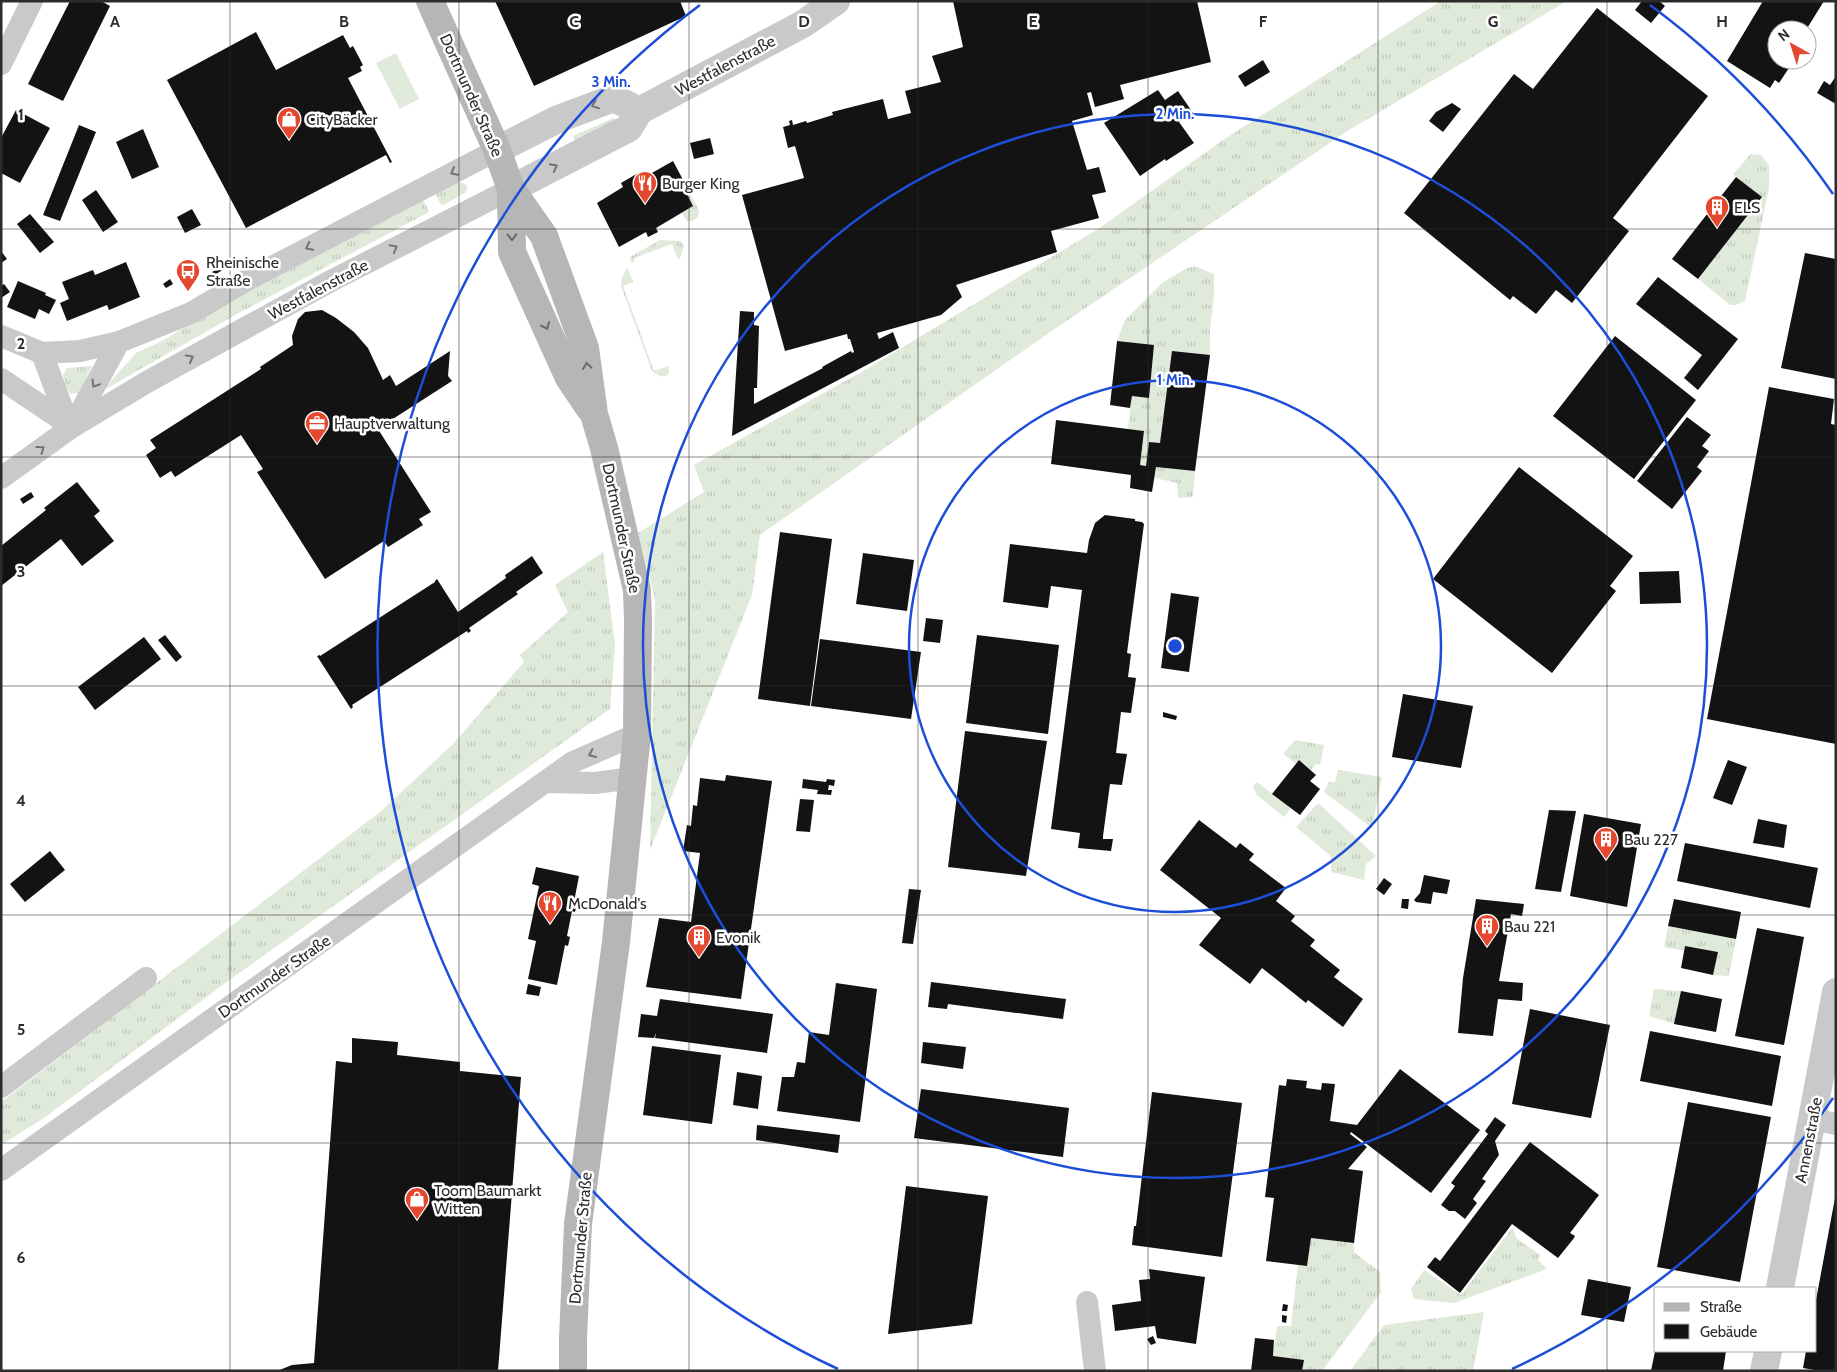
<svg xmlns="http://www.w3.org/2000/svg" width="1837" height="1372" font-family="Cabin,sans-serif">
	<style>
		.grass { fill: url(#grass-tufts) }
		.park { fill: #dfeada }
		.building { fill: #131313 }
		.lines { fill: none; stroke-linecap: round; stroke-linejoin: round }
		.minor { stroke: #c9c9c9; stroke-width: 22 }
		.tertiary { stroke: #c9c9c9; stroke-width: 28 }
		.secondary { stroke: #b6b6b6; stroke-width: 28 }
		.oneway { stroke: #737373 }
		.oneway2 { stroke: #6a6a6a }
		.grid { fill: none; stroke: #2c2c2c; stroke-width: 1; stroke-opacity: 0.55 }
		.ring { fill: none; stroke: #1d4ed8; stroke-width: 2.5 }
		.labels { text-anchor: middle; stroke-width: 5; stroke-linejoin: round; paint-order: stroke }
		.street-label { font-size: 16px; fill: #2c2c2c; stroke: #fff }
		.poi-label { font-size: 16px; fill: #2c2c2c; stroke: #fff; text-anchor: start }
		.grid-label { font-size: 16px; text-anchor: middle; font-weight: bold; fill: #2c2c2c; stroke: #fff; stroke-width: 5; stroke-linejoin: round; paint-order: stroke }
		.centre { fill: #1d4ed8; stroke: #fff; stroke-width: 2.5 }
		.ring-label { font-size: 15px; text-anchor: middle; font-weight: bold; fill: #1d4ed8; stroke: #fff; stroke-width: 5; stroke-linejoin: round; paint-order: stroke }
	</style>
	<defs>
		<pattern id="grass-tufts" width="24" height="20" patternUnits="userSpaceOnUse" patternTransform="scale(1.25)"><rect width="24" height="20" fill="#dfeada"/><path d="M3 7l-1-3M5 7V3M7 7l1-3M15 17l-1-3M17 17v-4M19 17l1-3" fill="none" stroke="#c0c9bb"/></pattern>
	</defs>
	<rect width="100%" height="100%" fill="#fff"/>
	<path class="grass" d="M1441,1H1567L1349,130L1056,328L760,535L752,595L650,850L655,599L638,533L704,492L694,465L865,370L1098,229L1223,140Z
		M613,118L616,119L577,146L573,136Z
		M1751,154L1761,155L1769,166V188L1745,301L1736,305H1730L1698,279L1762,198L1733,174Z
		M454,183H464L467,186L466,192L442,206L433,190Z
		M689,191L699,211L698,217L692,221H687L682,213L693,206L686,192Z
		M422,197L429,212L237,314L102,391L136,353L164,340L233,297Z
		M660,240L680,241L684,246L680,258L678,259L672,244L634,258V262L631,263L630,257Z
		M1195,266L1214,274V296L1210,329V355L1160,443H1149L1146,466L1140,465L1144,431L1128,429L1132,396L1149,397L1154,346L1117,341L1125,320L1162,283L1185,269Z
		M627,267L633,282L623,286L654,371L669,366V373C665,379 657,376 652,371L621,286L622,278Z
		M92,366L79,393L71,394L66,388L63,375L67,368Z
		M1156,467L1195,471L1193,497L1178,498L1177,483L1155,478Z
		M603,552L615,645L610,709L228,981L44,1118L1,1145V1102L380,812L453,744L524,662L520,655L568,612L555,585Z
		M1295,740L1324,745L1320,765L1316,764L1311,770L1299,760L1296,764L1283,754Z
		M1338,770L1382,777L1372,828L1324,792L1329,782H1335Z
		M1257,782L1291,808L1284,817L1256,794L1253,786Z
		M1318,803L1376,856L1366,864L1364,880L1331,872V856L1296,827Z
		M1668,926L1736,939L1729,976L1713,975L1717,952L1685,946L1684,951L1664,947Z
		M1654,989L1681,991L1674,1024L1649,1016Z
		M1513,1227L1516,1238L1540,1255L1538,1260L1547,1269L1454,1303L1414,1299L1411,1289L1424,1270L1461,1295Z
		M1311,1238L1354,1243V1252L1380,1272L1381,1292L1322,1371H1302L1304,1360L1273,1356L1277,1326H1291L1298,1265L1307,1266Z
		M1484,1312L1473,1371H1350L1384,1325Z"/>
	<path class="park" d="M396,53L419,99L400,109L376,63Z"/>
	<path class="building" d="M70,1H101L110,6L63,101L28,84Z
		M495,1H680L686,16L534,86Z
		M953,1H1197L1211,62L1120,85L1124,99L1095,107L1091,92L1087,93L1093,115L1072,121L1087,170L1099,167L1106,192L1092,195L1099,218L1051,231L1057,252L956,285L962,297L941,315L877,333L879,339L893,332L899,348L732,436L740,311L754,312V325L759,326L757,388H754V404L823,368L822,367L851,351L852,353L854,352L850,339H848L847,334L785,351L742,195L804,178L795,146L788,148L783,127L790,125L789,121L792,120L793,125L806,121L807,123L833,115L832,112L883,99L888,119L911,113L905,91L941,82L932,56L963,47Z
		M1642,1H1659L1665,6L1651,23L1635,10Z
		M1763,1H1824L1806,30H1777V60H1787L1786,62L1791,65L1779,83L1775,80L1770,88L1727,61Z
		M1597,8L1708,96L1613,218L1629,231L1572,303L1556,290L1536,314L1513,296L1510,300L1404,213L1514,74L1533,89Z
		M256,32L276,70L343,35L350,48L353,46L363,65L360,67L362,71L348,78L392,162L390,163L386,155L246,228L167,80Z
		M1263,60L1270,72L1245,87L1238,76Z
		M1836,76V104L1817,93L1824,81L1830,85Z
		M1158,90L1165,100L1178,91L1193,113L1179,122L1194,143L1166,161L1165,159L1140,176L1104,123Z
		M1452,103L1461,109L1443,132L1429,121L1436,112Z
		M16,110L50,128L20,183L1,173V138Z
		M79,125L96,132L60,221L43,215Z
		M143,129L159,167L132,179L116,142Z
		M710,138L714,154L694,159L690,143Z
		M673,161L689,191L686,192L693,206L656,228L658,232L648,237L646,232L619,247L597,203L623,187L621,183L640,172L643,178Z
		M1736,177L1762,197L1698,279L1672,259Z
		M96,190L118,222L103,232L82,200Z
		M192,209L201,225L185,233L177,217Z
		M30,214L54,242L40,253L17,224Z
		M1,251L7,259L1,263Z
		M1805,253L1836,259V379L1781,368Z
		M126,262L140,297L109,310L107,305L67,321L60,303L69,299L62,282L93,270L95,275Z
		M223,266L224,269L213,276L212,272Z
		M1658,277L1738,339L1698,390L1684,378L1702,355L1636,304Z
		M170,279L173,284L166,288L163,284Z
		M18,281L46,293L45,295L56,300L49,314L39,309L35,319L7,307Z
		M4,284L10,292L1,298V286Z
		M322,310L336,318L354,332L368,348L383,380L390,375L396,386L450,351L448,376L452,381L385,424L382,421L376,426L431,512L419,519L423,525L388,547L384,541L325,579L257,472L263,469L241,435L175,477L171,471L160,478L146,455L156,448L150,440L261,369L260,367L293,345L292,336L298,319L305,312Z
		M1615,336L1696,400L1634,479L1553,416Z
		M1117,341L1154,345L1149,398L1132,396L1130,408L1110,405Z
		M1172,351L1210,355L1195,471L1156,467L1152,492L1130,488L1131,475L1051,464L1056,420L1144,431L1140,465L1146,466L1149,442L1160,443Z
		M1769,387L1834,399L1831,424L1836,425V744L1707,719Z
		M1687,417L1711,435L1702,446L1709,451L1697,467L1702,471L1672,509L1637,481Z
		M1519,467L1633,556L1610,586L1616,591L1552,673L1433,579Z
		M77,482L100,511L94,516L114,541L82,566L61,539L1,586V546L46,510L44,508Z
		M31,492L34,497L23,504L20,499Z
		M1105,515L1135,519V521L1142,522L1144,524L1127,653L1131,654L1128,677L1136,678L1131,713L1121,712L1116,753L1127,754L1122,785L1110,784L1103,836V839H1113L1111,851L1078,848L1080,833L1051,829L1082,590L1051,586L1048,608L1003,602L1010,544L1087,553L1089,540L1095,523Z
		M780,532L832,539L810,706L758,699Z
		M863,553L914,560L907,611L856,604Z
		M532,556L543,573L516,592L518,594L469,628L471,631L468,633L467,631L352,705L353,707L351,709L317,656L320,655V656L435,582V581L437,579L458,612L506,578L505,575Z
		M1679,571L1681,603L1640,604L1639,572Z
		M1171,593L1199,597L1189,672L1161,668Z
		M926,618L943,620L940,643L923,641Z
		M165,635L182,657L176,662L158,640Z
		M977,635L1059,645L1048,734L966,723Z
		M144,637L161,659L95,710L78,687Z
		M820,639L921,652L911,719L811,706Z
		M1403,694L1473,706L1461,768L1392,757Z
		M1163,712L1177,716L1176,720L1163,717Z
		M965,731L1047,741L1026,876L948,867Z
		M1299,760L1316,775L1310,781L1320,789L1300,815L1272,794Z
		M1728,760L1747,767L1732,805L1713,798Z
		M726,775L772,781L741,999L646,987L659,918L691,922L700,853L683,851L687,825L691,826L693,805L697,806L700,778L725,781Z
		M803,779L826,782L827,779L835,780L834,786L829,785L828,790H832L831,795L817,794L818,790L802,788Z
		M800,799L814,800L810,832L796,831Z
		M1549,810L1576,811L1561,892L1535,889Z
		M1584,814L1641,824L1627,907L1570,896Z
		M1758,819L1787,825L1784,848L1753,843Z
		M1199,820L1236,848L1240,843L1254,854L1249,860L1286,888L1276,901L1295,916L1291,921L1315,940L1310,946L1340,970L1334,977L1363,999L1343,1027L1308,1000L1306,1003L1262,968L1250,984L1199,945L1221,918L1160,870Z
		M1685,843L1818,868L1810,908L1677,881Z
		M50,851L65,870L25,902L10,884Z
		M536,867L579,876L574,902L577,903L575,912L572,911L567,936L570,937L568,946L565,945L557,985L528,979L536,941L528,939L539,886L532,884Z
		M1424,875L1450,880L1447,894L1433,892L1431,904L1416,902L1414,900L1420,893Z
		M1384,878L1392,884L1384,895L1376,889Z
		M909,889L921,890L913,944L902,943Z
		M1402,899H1409L1408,909L1401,908Z
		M1476,899L1524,904L1522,916L1511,914L1499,981L1523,983L1522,1001L1498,999L1493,1036L1458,1033L1463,978Z
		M1674,899L1741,912L1736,939L1668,926Z
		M1757,928L1804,937L1784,1045L1735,1036Z
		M1685,946L1718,952L1713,975L1681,968Z
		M931,982L1066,999L1063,1019L948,1004L947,1009L928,1007Z
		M836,983L877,989L860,1122L777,1111L782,1077H794L797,1062L805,1063L809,1032L829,1035Z
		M528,984L541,987L539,996L526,994Z
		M1681,991L1722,999L1716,1032L1674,1024Z
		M660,999L773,1014L767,1053L655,1038L656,1033L654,1038L638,1037L641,1014L657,1016Z
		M1530,1009L1610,1025L1591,1118L1512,1104Z
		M1650,1031L1781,1056L1772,1106L1640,1081Z
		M352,1038L398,1042L397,1055L460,1062V1071L521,1077L498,1371H277L292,1365L314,1363L336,1061L352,1063Z
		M923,1042L966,1047L963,1069L921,1063Z
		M652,1046L721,1055L712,1124L643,1115Z
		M1400,1069L1480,1130L1431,1193L1351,1132L1350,1134L1367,1147L1348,1169L1363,1171L1354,1243L1311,1238L1307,1266L1266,1261L1274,1198L1265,1197L1279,1085L1286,1086L1287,1079L1307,1081L1306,1088L1321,1090L1322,1083L1335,1084L1330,1121L1357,1125Z
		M737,1072L762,1076L758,1109L733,1105Z
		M921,1089L1069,1108L1063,1157L914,1138Z
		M1152,1092L1242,1103L1222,1257L1132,1245L1134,1226H1136Z
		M1688,1102L1771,1117L1740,1282L1657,1267Z
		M1495,1117L1506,1125L1495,1141L1499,1155L1482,1179L1486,1181L1473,1199L1477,1203L1465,1219L1455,1211H1449L1441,1205L1455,1186L1451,1183L1488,1134L1485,1131Z
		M757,1125L840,1135L838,1153L756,1140Z
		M1530,1142L1599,1195L1570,1233L1575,1236L1574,1238L1558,1258L1512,1224L1460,1293L1427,1267L1435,1257L1440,1261Z
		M906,1186L988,1196L972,1324L888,1334Z
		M1835,1198L1836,1371H1820L1803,1368L1806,1351H1816V1300Z
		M1149,1269L1205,1277L1196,1344L1157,1338L1155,1326L1115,1331L1112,1305L1141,1301L1139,1280L1150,1279Z
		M1588,1279L1631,1287L1624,1322L1581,1315Z
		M1283,1304L1288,1305L1287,1311H1282Z
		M1282,1315L1287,1316L1286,1323L1282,1322Z
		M1153,1336L1156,1343L1151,1345L1147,1339Z
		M1255,1338L1274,1340L1273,1356L1304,1360L1302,1371H1251Z
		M1655,1351H1726L1723,1371H1651Z"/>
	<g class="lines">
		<path class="minor" d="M1,64L32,1
			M1,336L42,353L63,410L72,427
			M42,353L80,351L119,342L191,313L247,280L497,150
			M1,379L71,426
			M72,427L119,342
			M1,478L72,427L147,382L329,282L511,189
			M546,782L595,783L633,778
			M1,1087L146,978
			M1813,1119L1836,1124
			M1,1170L573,762L637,734
			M1087,1302L1095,1371"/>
		<path class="tertiary" d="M497,150L558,119L614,98L639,111
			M511,189L629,128L639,111L803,24L836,1
			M1780,1288L1836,992
			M1764,1371L1768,1351"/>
		<path class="secondary" d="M430,1L497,150L511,189L544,236L585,348L594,414L604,448L637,590L638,621L637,734L616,942L578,1224L573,1338V1371
			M511,189L512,252L569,378L590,409"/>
	</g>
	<defs><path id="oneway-chevron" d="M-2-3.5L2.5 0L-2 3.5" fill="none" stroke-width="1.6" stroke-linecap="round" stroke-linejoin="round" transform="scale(1.25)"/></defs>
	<g class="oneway">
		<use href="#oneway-chevron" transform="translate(595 105) rotate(159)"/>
		<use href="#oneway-chevron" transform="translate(554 167) rotate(-27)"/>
		<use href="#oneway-chevron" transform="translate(454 172) rotate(152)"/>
		<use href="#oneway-chevron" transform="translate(309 247) rotate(153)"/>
		<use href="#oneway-chevron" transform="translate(394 248) rotate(-28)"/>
		<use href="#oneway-chevron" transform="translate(190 358) rotate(-29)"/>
		<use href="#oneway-chevron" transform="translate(95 384) rotate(122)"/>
		<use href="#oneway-chevron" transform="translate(41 449) rotate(-36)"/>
		<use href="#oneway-chevron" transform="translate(592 754) rotate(156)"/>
	</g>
	<g class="oneway2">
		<use href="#oneway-chevron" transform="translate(512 237) rotate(89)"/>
		<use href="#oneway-chevron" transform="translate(546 326) rotate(66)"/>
		<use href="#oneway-chevron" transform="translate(587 366) rotate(-98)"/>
	</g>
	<path class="grid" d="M230,1V1371M459,1V1371M689,1V1371M918,1V1371M1148,1V1371M1378,1V1371M1607,1V1371M1,229H1836M1,457H1836M1,686H1836M1,915H1836M1,1143H1836"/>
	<g class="ring">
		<circle cx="1175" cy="646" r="266"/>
		<circle cx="1175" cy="646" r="532"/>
		<path d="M1833 1098A798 798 0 0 1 1512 1369M838 1369A798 798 0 0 1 700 5M1650 5A798 798 0 0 1 1833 194"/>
	</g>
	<defs>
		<g id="shop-pin" transform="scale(1.25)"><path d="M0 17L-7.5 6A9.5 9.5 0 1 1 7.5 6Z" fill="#e4482e" stroke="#fff"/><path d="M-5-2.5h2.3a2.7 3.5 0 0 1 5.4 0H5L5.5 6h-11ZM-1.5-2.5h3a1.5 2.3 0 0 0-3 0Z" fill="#fff"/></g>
		<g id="restaurant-pin" transform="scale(1.25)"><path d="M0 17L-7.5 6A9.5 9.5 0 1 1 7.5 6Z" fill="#e4482e" stroke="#fff"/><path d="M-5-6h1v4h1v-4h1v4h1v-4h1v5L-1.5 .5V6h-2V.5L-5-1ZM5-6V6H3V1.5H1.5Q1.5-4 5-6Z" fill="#fff"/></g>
		<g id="building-pin" transform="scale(1.25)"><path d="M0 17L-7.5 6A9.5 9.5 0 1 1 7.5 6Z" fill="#e4482e" stroke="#fff"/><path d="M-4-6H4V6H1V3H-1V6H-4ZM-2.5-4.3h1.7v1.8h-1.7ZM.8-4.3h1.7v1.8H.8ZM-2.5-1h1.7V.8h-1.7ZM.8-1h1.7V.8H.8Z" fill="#fff"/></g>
		<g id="bus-pin" transform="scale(1.25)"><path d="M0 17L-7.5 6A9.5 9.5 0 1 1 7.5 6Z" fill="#e4482e" stroke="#fff"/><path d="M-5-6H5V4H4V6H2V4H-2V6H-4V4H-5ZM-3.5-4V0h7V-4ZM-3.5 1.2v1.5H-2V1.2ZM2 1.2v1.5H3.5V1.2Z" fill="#fff"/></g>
		<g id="office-pin" transform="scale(1.25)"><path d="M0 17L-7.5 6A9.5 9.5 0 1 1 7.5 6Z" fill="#e4482e" stroke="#fff"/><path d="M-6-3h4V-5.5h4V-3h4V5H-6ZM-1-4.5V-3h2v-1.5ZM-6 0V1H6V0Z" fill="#fff"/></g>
	</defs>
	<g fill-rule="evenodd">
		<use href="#shop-pin" x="289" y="119"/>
		<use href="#restaurant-pin" x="645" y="183"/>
		<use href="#building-pin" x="1717" y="207"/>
		<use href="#bus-pin" x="188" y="271"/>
		<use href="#office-pin" x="317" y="423"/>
		<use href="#building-pin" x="1606" y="839"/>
		<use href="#restaurant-pin" x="550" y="903"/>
		<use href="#building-pin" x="1487" y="926"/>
		<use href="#building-pin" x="699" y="937"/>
		<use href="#shop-pin" x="417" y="1199"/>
	</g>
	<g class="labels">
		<g class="street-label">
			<text transform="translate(725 65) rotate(-28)" y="6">Westfalenstraße</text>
			<text transform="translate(472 95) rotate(66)" y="6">Dortmunder Straße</text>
			<text transform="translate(318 289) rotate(-28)" y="6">Westfalenstraße</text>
			<text transform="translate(622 528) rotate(78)" y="6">Dortmunder Straße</text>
			<text transform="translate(274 976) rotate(-35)" y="6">Dortmunder Straße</text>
			<text transform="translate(1808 1140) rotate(-79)" y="6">Annenstraße</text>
			<text transform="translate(580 1238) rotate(-85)" y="6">Dortmunder Straße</text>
		</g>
		<g class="poi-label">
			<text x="306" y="125">CityBäcker</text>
			<text x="662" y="189">Burger King</text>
			<text x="1734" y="213">ELS</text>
			<text x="206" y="268">Rheinische<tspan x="206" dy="18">Straße</tspan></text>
			<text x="334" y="429">Hauptverwaltung</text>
			<text x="1624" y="845">Bau 227</text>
			<text x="568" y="909">McDonald's</text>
			<text x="1504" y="932">Bau 221</text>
			<text x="716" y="943">Evonik</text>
			<text x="434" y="1196">Toom Baumarkt<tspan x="434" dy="18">Witten</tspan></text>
		</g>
	</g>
	<g class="grid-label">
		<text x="115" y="27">A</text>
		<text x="344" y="27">B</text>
		<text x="574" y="27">C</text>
		<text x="804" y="27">D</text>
		<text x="1033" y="27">E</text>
		<text x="1263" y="27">F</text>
		<text x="1493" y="27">G</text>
		<text x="1722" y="27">H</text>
		<text x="21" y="120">1</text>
		<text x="21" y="349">2</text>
		<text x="21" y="577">3</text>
		<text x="21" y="806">4</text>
		<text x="21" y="1035">5</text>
		<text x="21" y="1263">6</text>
	</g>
	<circle cx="1175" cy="646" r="8" class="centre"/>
	<g class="ring-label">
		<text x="611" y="87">3 Min.</text>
		<text x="1175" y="119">2 Min.</text>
		<text x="1175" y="385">1 Min.</text>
	</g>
	<rect width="1837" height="1372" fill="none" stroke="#2c2c2c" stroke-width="5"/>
	<rect x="1654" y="1287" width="162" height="65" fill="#ffffff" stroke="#ababab"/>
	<rect x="1664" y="1303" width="25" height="8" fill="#b6b6b6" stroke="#ababab"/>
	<text x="1700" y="1312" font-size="15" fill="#2c2c2c">Straße</text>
	<rect x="1664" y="1324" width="25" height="15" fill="#131313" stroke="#ababab"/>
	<text x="1700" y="1337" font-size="15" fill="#2c2c2c">Gebäude</text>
	<g transform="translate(1792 45) rotate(321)"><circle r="24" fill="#ffffff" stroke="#ababab"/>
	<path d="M0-4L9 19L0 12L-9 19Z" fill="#e4482e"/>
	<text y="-8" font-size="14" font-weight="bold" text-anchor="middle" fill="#2c2c2c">N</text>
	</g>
</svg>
